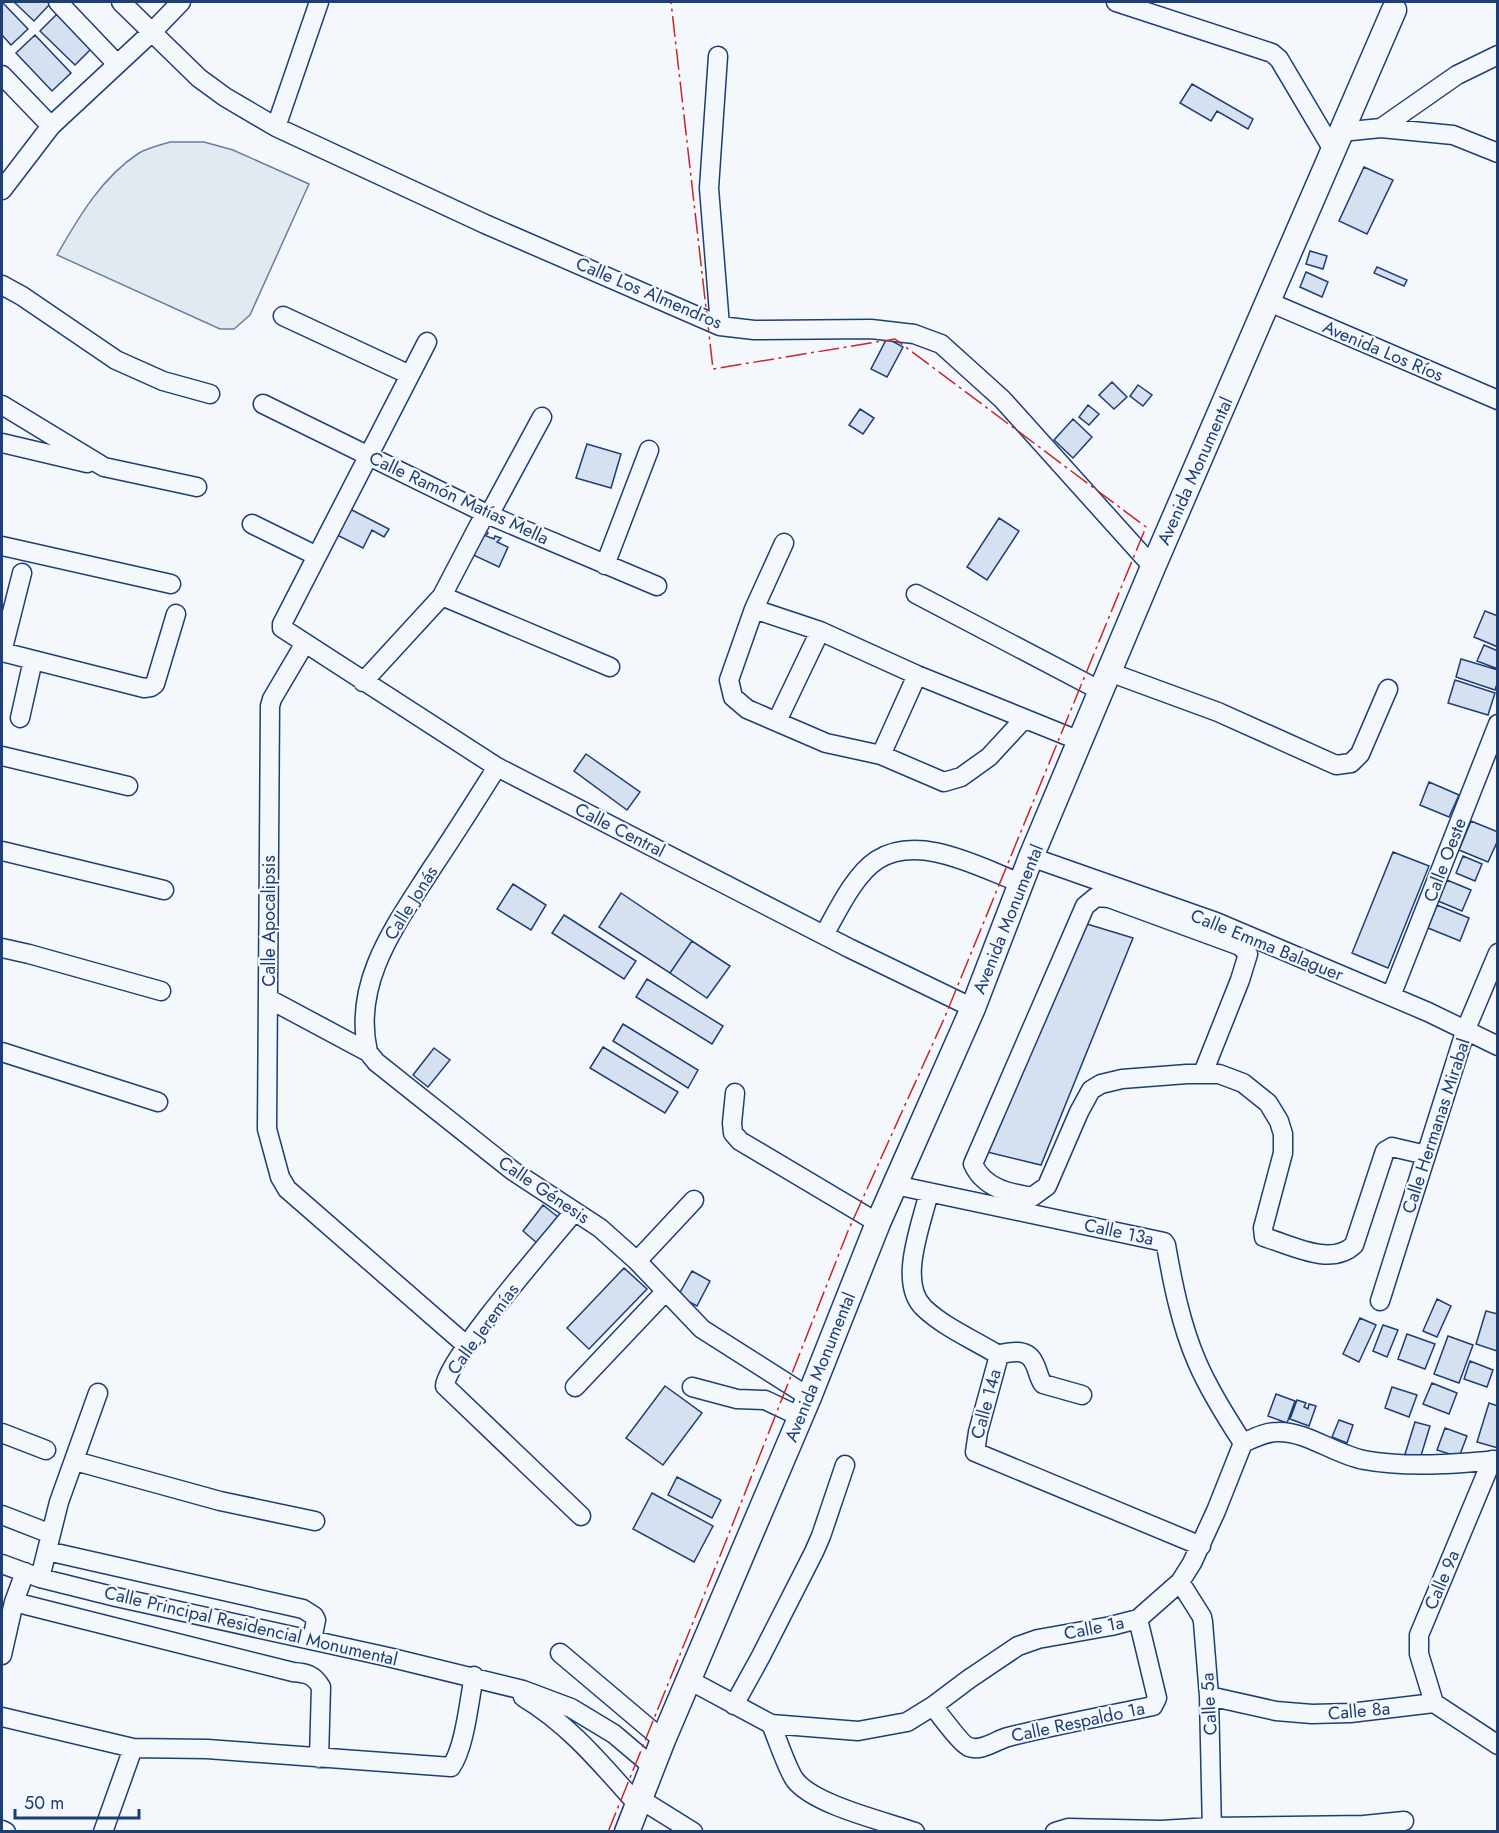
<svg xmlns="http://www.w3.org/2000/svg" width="1499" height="1833" font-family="Jost,sans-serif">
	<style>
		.green { fill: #e3e9f0; stroke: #687fa3; stroke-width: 1.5 }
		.building { fill: #d5e0f0; stroke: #1d3f73; stroke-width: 1.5 }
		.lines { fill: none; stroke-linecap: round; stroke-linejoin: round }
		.minor-casing { stroke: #1d3f73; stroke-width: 21 }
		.major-casing { stroke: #1d3f73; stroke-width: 27 }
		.minor { stroke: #f4f7fb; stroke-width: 18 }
		.major { stroke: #f4f7fb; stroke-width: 24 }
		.power { stroke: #c62828; stroke-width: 1.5; stroke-dasharray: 21 4.5 3 4.5; stroke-linecap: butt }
		.labels { text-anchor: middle; stroke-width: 4.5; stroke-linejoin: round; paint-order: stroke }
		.street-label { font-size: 18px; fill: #1d3f73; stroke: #f4f7fb }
	</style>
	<rect width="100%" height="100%" fill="#f4f7fb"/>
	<path class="green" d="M170,142H204L233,150L309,184L250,315L234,329H220L57,255C78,218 102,177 139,153C148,148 160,145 170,142Z"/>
	<path class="building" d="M2,2L28,29L11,45L2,35Z
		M14,2H47L50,4L34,21Z
		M57,14L92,48L75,65L40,31Z
		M35,35L71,73L52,91L16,53Z
		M1192,84L1253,119L1248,129L1217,111L1211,121L1180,103Z
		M1364,167L1393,180L1367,234L1339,221Z
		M1310,251L1327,256L1323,269L1306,264Z
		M1377,267L1407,280L1404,286L1374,273Z
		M1306,272L1328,282L1322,297L1300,287Z
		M887,338L903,347L887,377L871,369Z
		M1112,382L1127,397L1114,409L1099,395Z
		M1138,385L1152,395L1143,406L1130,396Z
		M1088,405L1099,414L1089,425L1079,417Z
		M860,409L874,418L863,434L849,425Z
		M1073,419L1092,437L1073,458L1054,440Z
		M587,444L621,454L611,488L576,478Z
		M350,509L389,529L384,537L372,530L363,548L337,535Z
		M999,518L1019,531L987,580L967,567Z
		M482,530L488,533L486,536L494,539L495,536L501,538L497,542L508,547L499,567L471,554Z
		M1485,611L1498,616V647L1474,637Z
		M1484,645L1498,651V669L1477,661Z
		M1461,659L1498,670V681L1495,690L1456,677Z
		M1455,680L1495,693L1488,715L1448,703Z
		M586,754L640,792L627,810L574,771Z
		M1429,782L1459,795L1449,817L1420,805Z
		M1471,821L1498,832V840L1488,862L1459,850Z
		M1393,852L1429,866L1388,968L1352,953Z
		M1463,856L1482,864L1475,881L1456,873Z
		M1447,880L1471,890L1462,911L1438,901Z
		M513,884L546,905L531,930L497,909Z
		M621,893L692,941L670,973L599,927Z
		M1437,905L1469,918L1460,941L1428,928Z
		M564,915L636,961L624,979L552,933Z
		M1087,924L1133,938L1041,1165L983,1151Z
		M692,941L730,966L707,998L670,973Z
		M647,979L723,1026L712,1044L636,997Z
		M623,1024L698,1070L688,1088L613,1041Z
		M603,1047L678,1092L665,1113L590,1068Z
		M434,1048L450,1060L428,1087L413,1075Z
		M543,1205L558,1217L537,1243L523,1231Z
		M624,1268L647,1289L589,1349L567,1328Z
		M692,1271L710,1281L697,1306L678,1296Z
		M1437,1299L1451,1306L1437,1337L1423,1331Z
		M1486,1311L1498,1314L1497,1351L1476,1344Z
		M1360,1318L1376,1325L1359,1362L1343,1354Z
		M1383,1325L1398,1330L1387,1357L1373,1351Z
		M1407,1334L1435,1344L1425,1369L1398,1359Z
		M1448,1336L1473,1345L1459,1383L1434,1374Z
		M1470,1361L1493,1370L1487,1387L1464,1379Z
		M1432,1383L1457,1393L1449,1414L1423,1404Z
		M665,1386L702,1413L663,1465L626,1438Z
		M1392,1387L1417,1395L1409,1417L1385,1408Z
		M1276,1394L1295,1401L1287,1423L1268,1416Z
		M1297,1400L1306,1403L1304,1407L1308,1409L1309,1404L1316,1406L1309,1426L1290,1419Z
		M1489,1403L1498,1406V1448L1477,1442Z
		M1339,1420L1353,1425L1347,1443L1332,1437Z
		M1415,1422L1430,1426L1420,1459L1405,1454Z
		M1445,1428L1467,1436L1459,1457L1437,1450Z
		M677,1477L721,1500L712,1518L668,1495Z
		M652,1493L713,1526L694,1562L633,1529Z"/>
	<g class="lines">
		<g class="minor-casing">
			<path id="minor" d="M58,2L117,64
				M121,2L199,78L225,97L276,127L485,224L720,326L754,330L871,329L914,334L941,344L1002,399L1153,567
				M1116,2L1272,53L1279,59L1333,150
				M718,56L709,188L720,326
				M2,75L51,126
				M276,127L319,2
				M1381,128L1453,135L1498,153
				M1341,132L1381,128L1457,75L1498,55
				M2,190L51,126L152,32L181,2
				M2,285L22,296L116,360L163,381L210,394
				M1269,302L1498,400
				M283,316L410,375
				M427,342L282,624V628L497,767L849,948L973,1008
				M263,404L489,515L657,586
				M2,405L104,467L197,487
				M2,443L87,463
				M252,524L317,556
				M784,543L754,609L820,631L917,675L1080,741
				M2,546L171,584
				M605,565L649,450
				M916,594L1101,691
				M442,596L610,667
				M754,609L729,680L733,697L747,709L826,743L881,755L944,782L961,777L989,757L1024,719
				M305,643L272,699L270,706L267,1129L280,1177L287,1189L466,1345
				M2,652L144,688L151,687L155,684L176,614
				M2,652L22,573
				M1109,672L1218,712L1336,765L1351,763L1360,754L1388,689
				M363,682L442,596L478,527L482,520L489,515L542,417
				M20,718L33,660
				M777,721L820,631
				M881,755L917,675
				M2,756L128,786
				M2,851L164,890
				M1031,857L1216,922L1428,1012L1498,1046
				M824,935C837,912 854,875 877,860C920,833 980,868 1021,883
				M2,948L29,954L161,991
				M1391,996L1498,724
				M269,999L368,1052L376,1062L513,1171L600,1228L637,1261L702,1329L809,1397
				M2,1052L158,1102
				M368,1052C352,983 395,926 430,871C453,837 475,802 497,767
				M1203,1073L1240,980L1248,954L1240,946L1109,898L1096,897L1085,906L973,1164C984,1188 1008,1193 1032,1197L1047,1186L1079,1112L1091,1090L1101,1084L1122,1079L1187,1074H1219L1243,1083L1268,1103L1279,1121L1283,1134V1153L1263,1228L1264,1237C1291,1245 1331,1267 1354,1245L1385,1151L1392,1147L1426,1155
				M735,1093L732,1123L733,1133L740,1141L878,1223
				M895,1185L1164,1242L1166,1245C1173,1285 1181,1325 1197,1362C1209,1390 1226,1417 1243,1443
				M929,1192C922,1223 897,1283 924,1308C944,1327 972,1339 995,1353L998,1359L978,1432L975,1452L1201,1546
				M574,1212C552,1239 446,1360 445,1386L581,1516
				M637,1261L694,1200
				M1380,1301L1466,1029L1498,953
				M997,1355C1009,1352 1026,1348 1033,1361C1038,1369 1038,1377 1043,1384L1082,1395
				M575,1387L665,1292
				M692,1387L737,1399L765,1400L801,1417
				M2,1433L46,1450
				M75,1461L220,1501L315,1521
				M2,1515L51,1534
				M47,1551L303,1609L314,1616L316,1620L312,1640
				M2,1564L40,1578L116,1597L388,1657L523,1690L571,1708L614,1734L653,1767
				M40,1578L59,1502L98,1393
				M1180,1582L1202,1617L1203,1622L1209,1696L1212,1832
				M14,1602L293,1672C307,1673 314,1675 321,1687L319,1758
				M560,1653L663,1740
				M2,1655L14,1602L25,1572
				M689,1680L771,1724L858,1731L907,1722L933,1706L969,1679L1018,1646L1038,1639L1111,1626L1138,1619L1180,1582L1192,1563L1216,1511L1243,1443C1254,1438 1265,1432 1278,1432C1306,1431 1336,1455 1364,1460C1407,1468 1455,1464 1498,1460
				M1209,1696L1276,1711L1312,1714L1350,1713L1434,1703L1498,1745
				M523,1697C570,1725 602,1765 638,1805
				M1434,1703L1419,1654V1635L1492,1460
				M734,1705L761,1656L814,1552L821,1536L845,1465
				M933,1706C940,1715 962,1745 969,1747C982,1752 996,1740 1008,1737C1056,1725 1105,1716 1153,1706L1157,1698L1138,1619
				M2,1717L133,1748L207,1749L451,1767C465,1747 469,1701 474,1676
				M771,1724C777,1738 787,1769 795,1780C814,1805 884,1821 915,1832
				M640,1799L693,1832
				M2,1830L6,1832
				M103,1832L133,1748
				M1055,1832L1068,1828L1161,1830L1211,1827L1364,1825L1404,1821"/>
		</g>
		<g class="major-casing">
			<path id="major" d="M627,1832L663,1740L809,1397L878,1223L973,1008L1031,857L1153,567L1394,10"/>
		</g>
		<use href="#minor" class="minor"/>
		<use href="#major" class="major"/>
		<path class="power" d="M608,1832L728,1536L848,1231L944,1019L1146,527L895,339L713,369L671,2"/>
	</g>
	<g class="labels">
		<g class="street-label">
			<text transform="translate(649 293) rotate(23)" y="6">Calle Los Almendros</text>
			<text transform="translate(1383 351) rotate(23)" y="6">Avenida Los Ríos</text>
			<text transform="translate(1195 471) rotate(-66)" y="6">Avenida Monumental</text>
			<text transform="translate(459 498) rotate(25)" y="6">Calle Ramón Matías Mella</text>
			<text transform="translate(620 830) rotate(27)" y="6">Calle Central</text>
			<text transform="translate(1445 860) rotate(-69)" y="6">Calle Oeste</text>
			<text transform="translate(411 903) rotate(-58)" y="6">Calle Jonás</text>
			<text transform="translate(1008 919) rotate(-68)" y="6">Avenida Monumental</text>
			<text transform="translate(269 921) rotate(-90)" y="6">Calle Apocalipsis</text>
			<text transform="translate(1267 945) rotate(22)" y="6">Calle Emma Balaguer</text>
			<text transform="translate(1436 1126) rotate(-72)" y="6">Calle Hermanas Mirabal</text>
			<text transform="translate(544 1190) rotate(34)" y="6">Calle Génesis</text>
			<text transform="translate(1119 1232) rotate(12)" y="6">Calle 13a</text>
			<text transform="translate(483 1329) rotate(-54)" y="6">Calle Jeremías</text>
			<text transform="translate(820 1367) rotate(-68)" y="6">Avenida Monumental</text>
			<text transform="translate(986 1404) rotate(-75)" y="6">Calle 14a</text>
			<text transform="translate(1442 1580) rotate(-67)" y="6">Calle 9a</text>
			<text transform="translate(251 1626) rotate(13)" y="6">Calle Principal Residencial Monumental</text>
			<text transform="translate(1094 1628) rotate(-11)" y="6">Calle 1a</text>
			<text transform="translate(1209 1704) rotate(-93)" y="6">Calle 5a</text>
			<text transform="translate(1359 1711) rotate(-5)" y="6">Calle 8a</text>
			<text transform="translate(1078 1722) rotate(-12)" y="6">Calle Respaldo 1a</text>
		</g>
	</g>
	<rect width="1499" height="1833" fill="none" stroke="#1d3f73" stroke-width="6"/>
	<path d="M15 1809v9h124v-9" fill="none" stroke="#1d3f73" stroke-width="3"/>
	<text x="24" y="1809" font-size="18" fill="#1d3f73" stroke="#f4f7fb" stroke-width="4.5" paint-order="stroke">50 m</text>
</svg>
